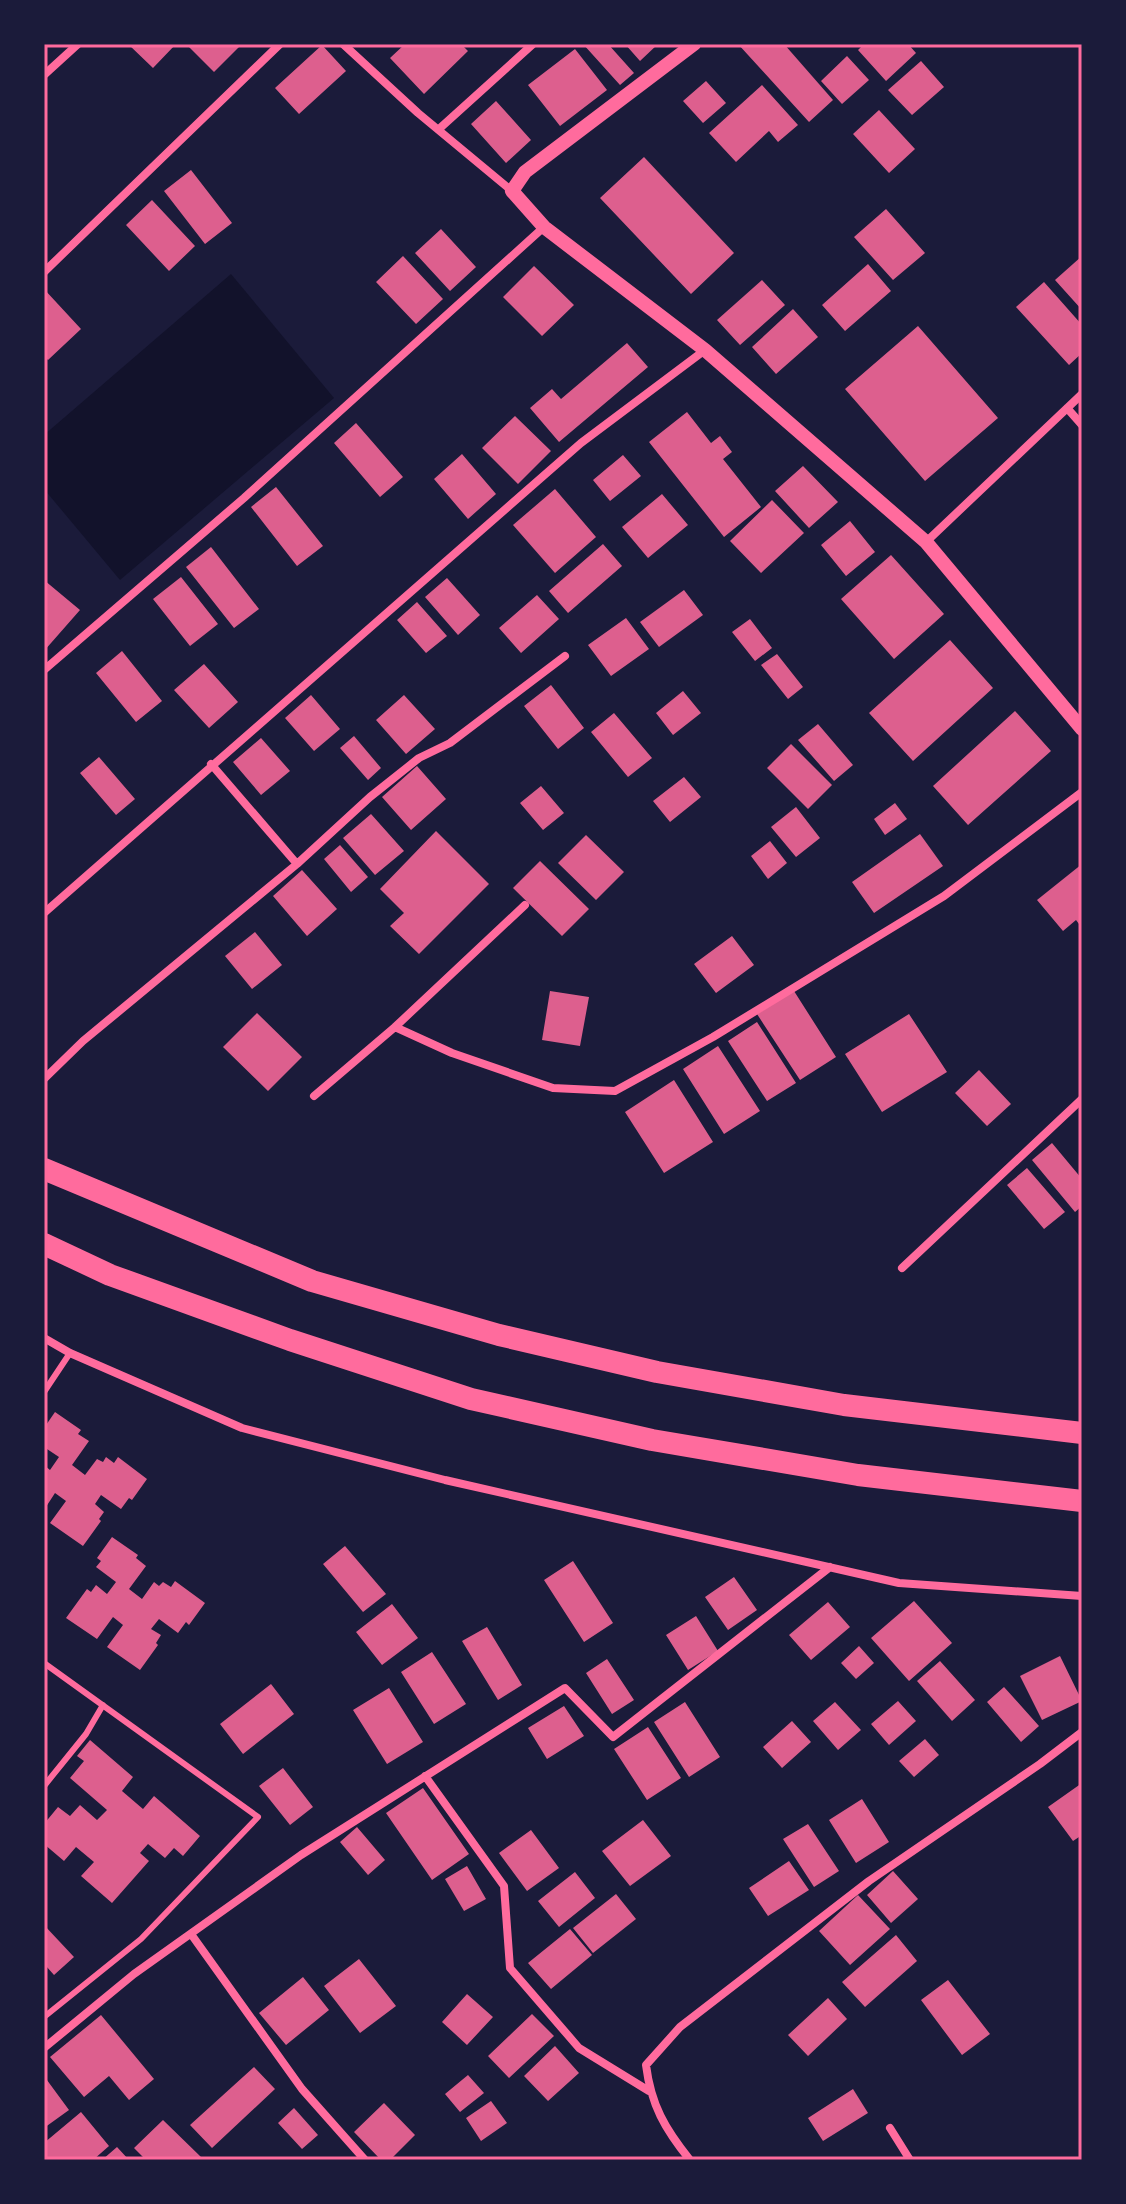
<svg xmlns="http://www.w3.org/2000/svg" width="1126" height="2204" font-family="Commissioner,sans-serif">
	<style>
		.water { fill: #12122b }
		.building { fill: #dd5f8e }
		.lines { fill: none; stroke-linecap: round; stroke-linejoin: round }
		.service { stroke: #ff6b9d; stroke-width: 6 }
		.minor { stroke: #ff6b9d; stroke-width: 8 }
		.tertiary { stroke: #ff6b9d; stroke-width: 14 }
		.trunk { stroke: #ff6b9d; stroke-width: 22 }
		.neatline { fill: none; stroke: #ff6b9d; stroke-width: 3 }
	</style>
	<rect width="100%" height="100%" fill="#1b1b3a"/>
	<path class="water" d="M231,274L334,398L120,580L44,489V435Z"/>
	<path class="building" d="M128,44H176L153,68Z
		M192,44H242L214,72L189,47Z
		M405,44H461L468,51L424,94L390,58Z
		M583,44H608L634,73L620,85Z
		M625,44H658L640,61Z
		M738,44H784L833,100L809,122Z
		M864,44H908L916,53L886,81L858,50Z
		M322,45L346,71L299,114L275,88Z
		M575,49L607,90L560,126L528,85Z
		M847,56L869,80L842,104L821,81Z
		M921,61L944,87L912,115L888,90Z
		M706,81L726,103L703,123L683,101Z
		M762,85L798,125L778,142L769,131L736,162L709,133Z
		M496,101L531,140L506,163L471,124Z
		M879,110L915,149L889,173L853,134Z
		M644,157L734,253L691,294L600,198Z
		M191,170L232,223L205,244L164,191Z
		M152,200L195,246L169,271L126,225Z
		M886,209L925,253L893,280L854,237Z
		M441,229L476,267L450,291L415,253Z
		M403,256L443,299L416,324L376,282Z
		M1082,256V310L1055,280Z
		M868,264L891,291L845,331L822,305Z
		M534,266L574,305L542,336L503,297Z
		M762,280L785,305L740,345L717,320Z
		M1044,282L1082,325V353L1069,365L1016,307Z
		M44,289L81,329L48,360L44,356Z
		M793,309L818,337L776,374L752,347Z
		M918,326L998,418L925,481L845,389Z
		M627,343L648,367L559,442L530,408L552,389L561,399Z
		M687,412L711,443L720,436L732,452L723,459L761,507L724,537L649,442Z
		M515,416L551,451L518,484L482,448Z
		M356,423L403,477L380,497L334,443Z
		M462,454L496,494L468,519L434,479Z
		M623,455L641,476L610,501L593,480Z
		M803,466L838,502L809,528L775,491Z
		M276,487L323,546L297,566L251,507Z
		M555,489L596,537L555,573L513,525Z
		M662,494L688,525L648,558L622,527Z
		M772,500L804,533L761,573L730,541Z
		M850,521L875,552L846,576L821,545Z
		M603,544L622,566L568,613L549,591Z
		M211,547L259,609L234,628L186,567Z
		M891,555L944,614L894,659L841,599Z
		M181,577L218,624L190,646L153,599Z
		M447,578L480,615L458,635L425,597Z
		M44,580L80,610L44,651Z
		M684,590L703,615L659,647L640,622Z
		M537,595L559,619L521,653L499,628Z
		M417,602L447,636L426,653L397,620Z
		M626,618L649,649L611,676L588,645Z
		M750,619L772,648L755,661L732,632Z
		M950,640L993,688L913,761L869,713Z
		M122,651L162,701L136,722L96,673Z
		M777,654L803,687L788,699L761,665Z
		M204,664L238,702L209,728L174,690Z
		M551,685L584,728L558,749L524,706Z
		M683,691L701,713L673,735L656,713Z
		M311,695L340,729L314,751L285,718Z
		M404,695L435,729L406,754L376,720Z
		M1015,711L1051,751L968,825L933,786Z
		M614,713L652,758L628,777L591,732Z
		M818,724L853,765L834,781L798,740Z
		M354,736L381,768L368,780L340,748Z
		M261,738L290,771L261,795L233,762Z
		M791,744L832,785L808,809L767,768Z
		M99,757L135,799L116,815L80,773Z
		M417,766L446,799L411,830L382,797Z
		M684,777L701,797L670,822L653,801Z
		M541,786L564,813L543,830L520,803Z
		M895,803L907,819L885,835L874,819Z
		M796,807L820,838L796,857L771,827Z
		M371,814L404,851L375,875L343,838Z
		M436,831L489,884L419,954L390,926L404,913L380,889Z
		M920,834L943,866L874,913L852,882Z
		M586,835L624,872L596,900L558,863Z
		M770,841L787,863L768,879L751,856Z
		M340,845L368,877L351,892L324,859Z
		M540,861L589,909L562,936L513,888Z
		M1082,864V928L1076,920L1063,931L1037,900Z
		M302,870L337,909L307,936L273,896Z
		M255,932L282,965L252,989L225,956Z
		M732,936L754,965L716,993L694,964Z
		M550,991L589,997L580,1046L542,1040Z
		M794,991L836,1057L800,1080L757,1014Z
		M257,1013L302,1057L268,1091L223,1047Z
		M909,1014L947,1072L882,1112L845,1054Z
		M757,1022L796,1083L767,1101L728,1041Z
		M718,1046L760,1111L724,1134L683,1069Z
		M979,1070L1011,1104L987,1126L955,1093Z
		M674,1080L713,1142L664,1173L625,1112Z
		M1052,1143L1082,1179V1206L1075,1212L1032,1160Z
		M1027,1168L1065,1212L1044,1229L1007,1185Z
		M55,1412L81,1430L78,1434L89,1441L72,1465L85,1475L97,1459L103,1462L106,1457L114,1463L118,1457L147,1479L132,1500L129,1498L121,1509L101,1495L95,1504L104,1512L99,1519L101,1521L83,1546L50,1523L66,1501L55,1493L44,1510V1465L50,1470L59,1457L44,1447V1428Z
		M112,1537L138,1555L136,1558L146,1566L129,1589L142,1599L154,1582L159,1586L163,1582L171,1587L175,1581L205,1603L189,1625L186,1622L178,1633L159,1619L151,1629L161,1635L156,1643L158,1645L140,1670L107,1647L123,1625L113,1617L97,1639L66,1618L87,1589L91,1592L96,1585L107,1594L116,1582L96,1567L101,1561L97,1558Z
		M345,1546L386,1594L363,1612L323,1564Z
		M573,1561L613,1623L584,1642L544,1580Z
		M734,1577L757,1610L728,1630L705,1597Z
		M914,1601L952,1643L909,1681L871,1638Z
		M828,1602L850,1627L811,1660L789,1635Z
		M392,1604L418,1638L382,1665L356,1632Z
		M696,1616L718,1651L688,1670L666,1635Z
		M487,1627L522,1685L498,1700L462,1641Z
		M859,1646L874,1663L856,1679L841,1663Z
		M432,1652L466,1704L434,1724L401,1672Z
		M1060,1656L1082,1701L1042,1720L1020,1676Z
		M607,1659L634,1700L612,1714L586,1673Z
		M940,1661L975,1700L952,1721L917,1681Z
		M271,1684L294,1714L243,1754L220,1724Z
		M1004,1687L1039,1726L1021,1742L987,1702Z
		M389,1688L423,1742L387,1764L353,1710Z
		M898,1701L916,1721L889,1745L871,1724Z
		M685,1702L720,1757L689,1777L654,1722Z
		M835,1702L861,1730L838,1750L813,1721Z
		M564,1706L584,1736L547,1759L528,1728Z
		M792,1721L811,1742L782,1768L763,1747Z
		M648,1727L681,1778L647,1800L614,1749Z
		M925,1739L939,1755L914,1777L899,1761Z
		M90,1740L133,1777L122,1791L143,1809L154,1796L200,1836L183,1856L174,1848L165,1858L148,1844L140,1853L149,1861L112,1903L81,1876L94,1862L76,1847L64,1861L44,1844V1824L58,1807L70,1816L80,1805L97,1820L107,1810L70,1778L84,1761L77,1756Z
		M283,1768L313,1807L290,1825L259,1786Z
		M1082,1783V1835L1073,1841L1048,1807Z
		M423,1788L469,1854L432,1880L386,1813Z
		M862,1799L889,1842L856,1863L829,1820Z
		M643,1820L671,1856L630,1886L602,1851Z
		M808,1824L839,1871L814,1887L783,1839Z
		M357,1827L385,1860L368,1875L340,1842Z
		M531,1830L559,1868L527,1891L499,1853Z
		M789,1861L809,1890L768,1916L749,1888Z
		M467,1866L486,1899L464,1911L445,1879Z
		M893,1871L918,1899L891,1923L867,1895Z
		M575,1872L595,1898L559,1927L538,1901Z
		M616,1894L636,1919L593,1953L573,1928Z
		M858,1895L890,1929L850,1965L819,1931Z
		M44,1925L74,1957L54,1975L46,1966L44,1968Z
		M570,1929L592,1955L551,1989L528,1963Z
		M896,1935L917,1961L865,2007L842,1982Z
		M359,1959L396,2006L360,2033L324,1986Z
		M303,1977L329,2010L286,2045L259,2013Z
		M948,1980L990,2034L962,2055L921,2000Z
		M467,1994L493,2017L467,2045L442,2022Z
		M828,1998L847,2019L808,2056L788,2035Z
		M532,2014L554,2036L509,2078L488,2056Z
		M101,2015L154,2079L129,2100L109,2076L84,2097L50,2057Z
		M555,2046L579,2073L548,2101L524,2076Z
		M254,2067L275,2089L212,2148L190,2125Z
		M468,2075L484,2093L460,2112L445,2094Z
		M44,2076L69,2110L44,2128Z
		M853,2089L868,2113L823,2141L808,2118Z
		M491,2101L507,2123L481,2141L466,2118Z
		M384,2103L415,2135L390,2160H381L354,2132Z
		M294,2108L318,2135L302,2149L278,2123Z
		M81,2112L109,2146L93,2160H44V2143Z
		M163,2120L201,2157L198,2160H146L134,2148Z
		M117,2147L129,2160H102Z"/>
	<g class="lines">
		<path class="service" d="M44,1392L70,1353
			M44,1663L258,1817L141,1939L44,2017
			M44,1786L86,1734L103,1705"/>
		<path class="minor" d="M343,44L418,113L512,191
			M44,75L78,44
			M439,129L533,44
			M44,272L280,44
			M1067,408L1082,425
			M926,542L1082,394
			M44,670L244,498L544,227
			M211,764L297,864
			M44,913L581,443L705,350
			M395,1027L525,905
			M44,1079L83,1041L297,864L370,797L419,758L450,743L565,656
			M314,1096L395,1027L452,1053L553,1088L615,1091L713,1037L944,896L1082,792
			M902,1268L1082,1099
			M44,1338L70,1353L242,1428L445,1480L899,1583L1082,1596
			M425,1776L504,1886L510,1968L579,2048L649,2091
			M191,1934L302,2089L365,2160
			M44,2048L134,1974L301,1855L565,1688L613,1737L830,1567
			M890,2128L910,2160
			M690,2160C665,2129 651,2105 646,2065L680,2027L869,1881L1040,1764L1082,1732"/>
		<path class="tertiary" d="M694,44L525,172L512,191L544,227L705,350L926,542L1082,729"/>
		<path class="trunk" d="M44,1169L312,1281L499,1335L657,1372L844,1405L1082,1433
			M44,1244L110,1275L290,1340L471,1399L652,1440L858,1475L1082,1501"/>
	</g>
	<rect width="1126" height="2204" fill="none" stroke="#1b1b3a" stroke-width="92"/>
	<rect x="46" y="46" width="1034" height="2112" class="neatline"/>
</svg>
